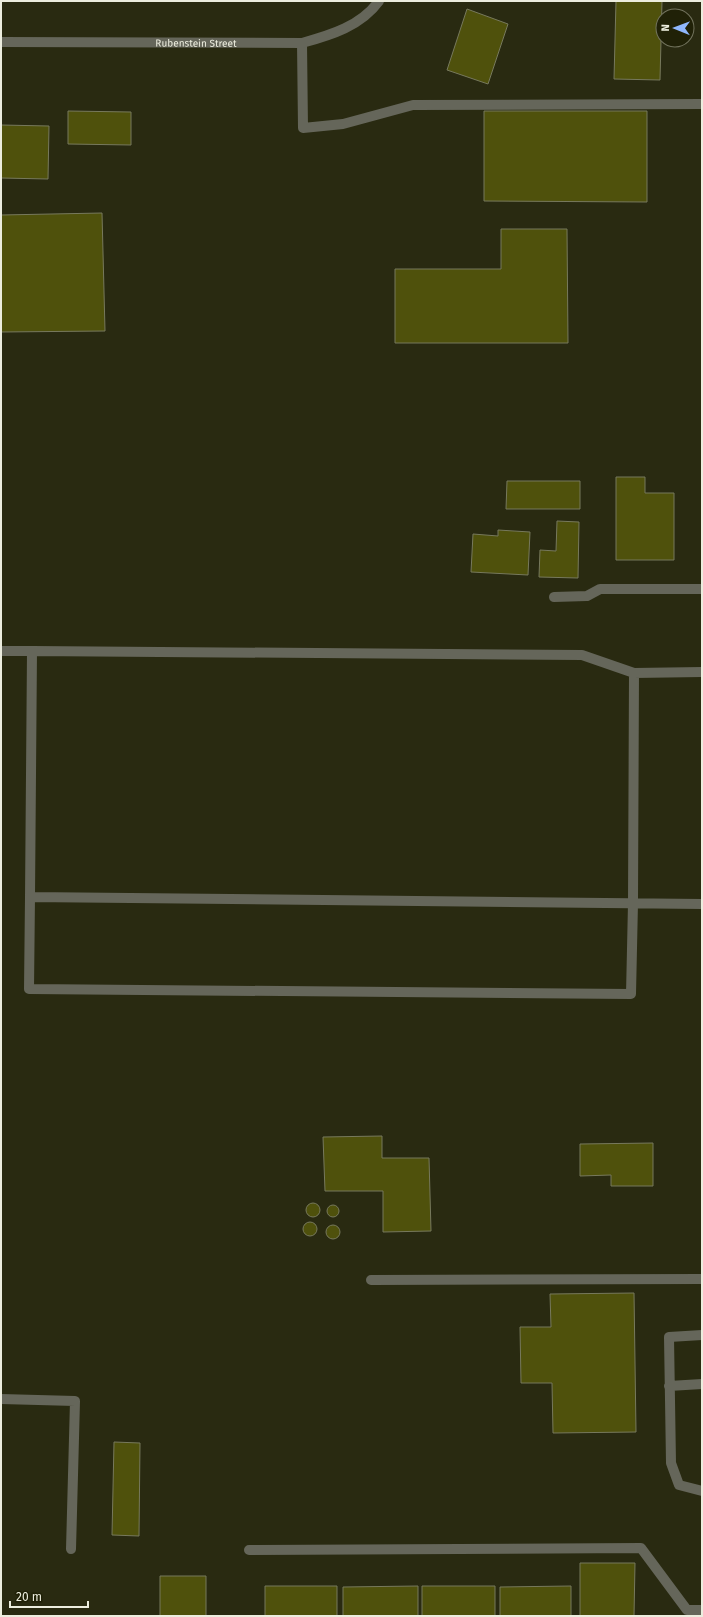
<svg xmlns="http://www.w3.org/2000/svg" width="703" height="1617" font-family="'Fira Sans',sans-serif">
	<style>
		.building { fill: #4f510c; stroke: #77795d }
		.lines { fill: none; stroke-linecap: round; stroke-linejoin: round }
		.service { stroke: #65665a; stroke-width: 10 }
		.minor { stroke: #65665a; stroke-width: 10 }
		.labels { text-anchor: middle; stroke-width: 3; stroke-linejoin: round; paint-order: stroke }
		.street-label { font-size: 10px; fill: #ecedde; stroke: #202107 }
	</style>
	<rect width="100%" height="100%" fill="#292a11"/>
	<path class="building" d="M616,1H662L660,80L614,79Z
		M467,9L508,24L488,84L447,70Z
		M68,111L131,112V145L68,144Z
		M484,111H647V202L484,201Z
		M1,125L49,126L48,179L1,178Z
		M102,213L105,331L1,332V215Z
		M501,229H567L568,343H395V269H501Z
		M616,477H645V493H674V560H616Z
		M507,481H580V509H506Z
		M557,521L579,522L578,578L539,577L540,550L556,551Z
		M498,530L530,532L528,575L471,572L473,534L498,536Z
		M382,1136V1158H429L431,1231L383,1232V1191H325L323,1137Z
		M653,1143V1186H611V1175L580,1176V1144Z
		M306 1210a7 7 0 1 1 14 0a7 7 0 1 1-14 0Z
		M327 1211a6 6 0 1 1 12 0a6 6 0 1 1-12 0Z
		M303 1229a7 7 0 1 1 14 0a7 7 0 1 1-14 0Z
		M326 1232a7 7 0 1 1 14 0a7 7 0 1 1-14 0Z
		M634,1293L636,1432L553,1433L552,1383H521L520,1327H551L550,1294Z
		M114,1442L140,1443L139,1536L112,1535Z
		M580,1563H635L634,1616H580Z
		M160,1576H206V1616H160Z
		M265,1586H337V1616H265Z
		M418,1586V1616H343V1587Z
		M422,1586H495V1616H422Z
		M571,1586V1616H500V1587Z"/>
	<g class="lines">
		<path class="service" d="M302,43L303,128L343,124L413,105L702,104
			M554,597L587,596L600,589H702
			M1,651H32
			M634,673L582,655L32,651L30,897L702,904
			M30,897L29,989L631,994L633,903L634,673L702,672
			M371,1280L702,1279
			M702,1335L669,1337L671,1463L679,1485L702,1491
			M669,1386L702,1384
			M1,1399L75,1401L71,1549
			M249,1550L641,1548L687,1610H702"/>
		<path class="minor" id="s1" d="M1,42L302,43C331,35 361,26 379,1"/>
	</g>
	<g class="labels">
		<g class="street-label">
			<text dy="4" stroke="none"><textPath href="#s1" startOffset="195">Rubenstein Street</textPath></text>
		</g>
	</g>
	<rect width="703" height="1617" fill="none" stroke="#ecedde" stroke-width="4"/>
	<g transform="translate(675 28) rotate(271)"><circle r="19" fill="#202107" stroke="#72735d"/>
	<path d="M0-3L7 15L0 10L-7 15Z" fill="#90b8fd"/>
	<text y="-6" font-size="11" font-weight="bold" text-anchor="middle" fill="#ecedde">N</text>
	</g>
	<path d="M10 1601v6h78v-6" fill="none" stroke="#ecedde" stroke-width="2"/>
	<text x="16" y="1601" font-size="12" fill="#ecedde" stroke="#202107" stroke-width="3" paint-order="stroke">20 m</text>
</svg>
